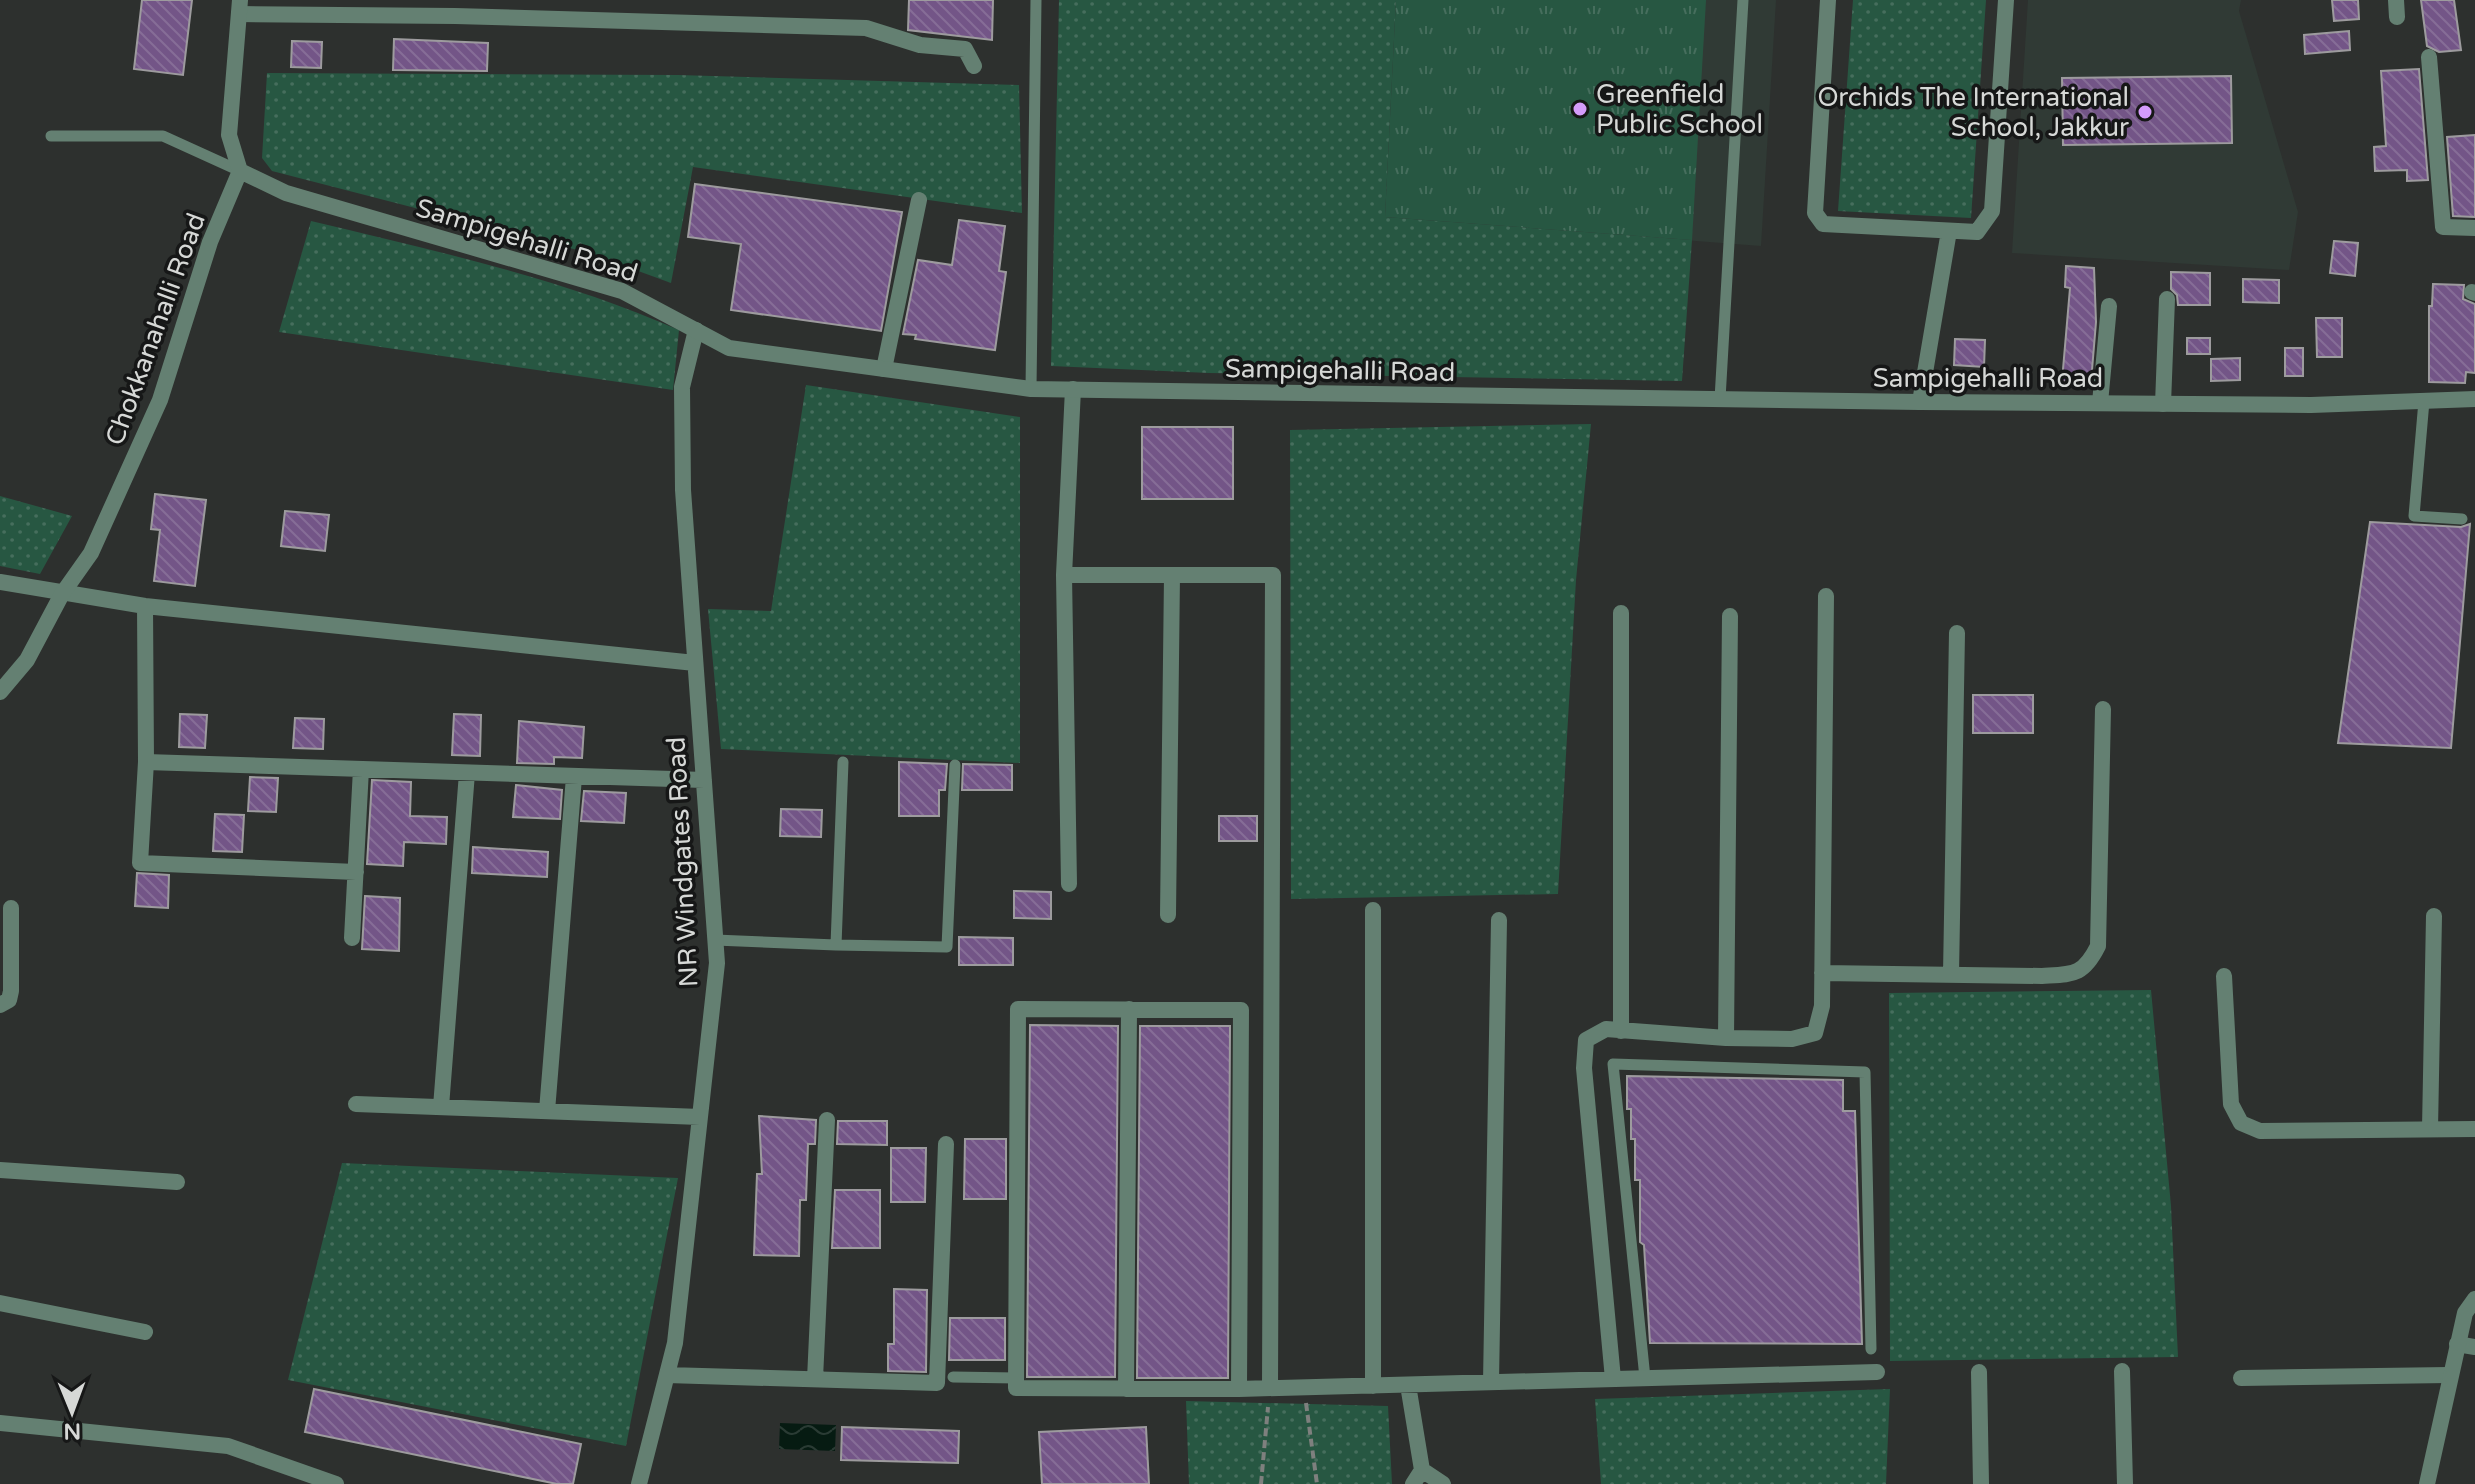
<svg xmlns="http://www.w3.org/2000/svg" width="2475" height="1484" font-family="'Varela Round',sans-serif">
	<style>
		.built { fill: #303a35 }
		.grass { fill: url(#grass-dots) }
		.park { fill: url(#park-tufts) }
		.water { fill: url(#water-waves) }
		.building { fill: url(#building-back-hatch); stroke: #9d9b9e; stroke-width: 2 }
		.lines { fill: none; stroke-linecap: round; stroke-linejoin: round }
		.path { stroke: #7e807e; stroke-width: 4; stroke-dasharray: 8 4; stroke-linecap: butt }
		.service { stroke: #648072; stroke-width: 11 }
		.minor { stroke: #648072; stroke-width: 16 }
		.tertiary { stroke: #648072; stroke-width: 16 }
		.poi-dot { fill: #d49cfb; stroke: #161717; stroke-width: 3 }
		.labels { text-anchor: middle; stroke-width: 7; stroke-linejoin: round; paint-order: stroke }
		.poi-label { font-size: 26px; fill: #d6d8d6; stroke: #161717; text-anchor: start }
		.street-label { font-size: 26px; fill: #d6d8d6; stroke: #161717 }
	</style>
	<defs>
		<pattern id="grass-dots" width="8" height="8" patternUnits="userSpaceOnUse" patternTransform="scale(2)"><rect width="8" height="8" fill="#275742"/><path d="M2 2h.1M6 6h.1" fill="none" stroke="#466e5d" stroke-width="1.8" stroke-linecap="round"/></pattern>
		<pattern id="park-tufts" width="24" height="20" patternUnits="userSpaceOnUse" patternTransform="scale(2)"><rect width="24" height="20" fill="#275742"/><path d="M3 7l-1-3M5 7V3M7 7l1-3M15 17l-1-3M17 17v-4M19 17l1-3" fill="none" stroke="#466e5d"/></pattern>
		<pattern id="water-waves" width="16" height="10" patternUnits="userSpaceOnUse" patternTransform="scale(2)"><rect width="16" height="10" fill="#061b12"/><path d="M0 5q4-4 8 0t8 0" fill="none" stroke="#2a3b34"/></pattern>
		<pattern id="building-back-hatch" width="6" height="6" patternUnits="userSpaceOnUse" patternTransform="scale(2)"><rect width="6" height="6" fill="#735587"/><path d="M-1 5l2 2M0 0l6 6M5-1l2 2" fill="none" stroke="#866d97"/></pattern>
	</defs>
	<rect width="100%" height="100%" fill="#2d302e"/>
	<path class="built" d="M1396,0H1776L1761,246L1385,217Z
		M2028,0H2241L2239,11L2298,212L2289,270L2012,253Z"/>
	<path class="grass" d="M1059,0H1396L1385,217L1692,240L1682,381L1209,373L1051,366Z
		M1853,0H1986L1971,218L1838,211Z
		M267,73L678,75L1019,85L1022,213L693,167L671,283L589,253L272,171L262,158Z
		M311,221C435,251 562,278 679,330L673,390L279,332Z
		M806,385L1020,417V763L721,749L708,609L771,611Z
		M1591,424L1576,580L1558,894L1291,899L1290,430Z
		M0,496L72,516L40,574L0,566Z
		M2151,990L2171,1206L2178,1357L1890,1361L1889,993Z
		M342,1163L678,1178L626,1446L288,1380Z
		M1890,1389L1886,1484H1601L1595,1399Z
		M1186,1401L1388,1406L1392,1484H1189Z"/>
	<path class="park" d="M1396,0H1706L1692,240L1385,217Z"/>
	<path class="water" d="M780,1423L836,1425L835,1451L779,1449Z"/>
	<path class="building" d="M142,0H192L183,75L134,69Z
		M909,0H993L992,40L908,30Z
		M2332,0H2358L2359,19L2334,21Z
		M2421,0H2454L2461,50L2439,52L2427,46Z
		M2349,31L2350,50L2305,54L2304,35Z
		M394,39L488,43L487,71L393,70Z
		M292,41L322,42L321,68L291,67Z
		M2419,69L2428,180L2407,181V170L2375,171L2374,147L2386,146L2381,71Z
		M2231,76L2232,143L2063,145L2062,78Z
		M2475,135V217L2453,216L2447,137Z
		M695,184L902,212L881,331L731,310L741,244L688,237Z
		M959,220L1005,226L999,271L1006,272L995,350L915,339L916,335L903,334L918,260L952,265Z
		M2334,241L2358,243L2355,276L2330,273Z
		M2066,266L2094,268L2096,322L2091,382L2062,381L2070,288L2065,287Z
		M2171,272L2210,273V305H2178L2177,295L2171,289Z
		M2243,279L2279,280V303L2243,302Z
		M2433,284L2464,285L2463,299L2475,304V373L2466,372L2465,383L2429,382V306H2432Z
		M2316,318H2342V357H2317Z
		M2187,338H2210V354H2187Z
		M1955,339L1985,340L1984,367L1954,365Z
		M2285,348H2303V376H2285Z
		M2240,358V380L2211,381V359Z
		M1142,427H1233V499H1142Z
		M155,494L206,500L195,586L154,581L160,530L151,529Z
		M285,511L329,515L325,551L281,546Z
		M2370,522L2461,527L2470,524L2451,748L2338,743Z
		M1973,695H2033V733H1973Z
		M180,714L207,715L205,748L179,747Z
		M454,714L481,715L480,756L452,755Z
		M295,718L324,719L323,749L293,748Z
		M519,721L584,727L582,758L554,757V764L517,763Z
		M899,762L947,764L945,790H939V816H899Z
		M963,764L1012,765V790H962Z
		M250,777L278,778L276,812L248,811Z
		M372,780L411,782L410,816L447,817L446,844L404,842L403,866L367,864Z
		M516,785L562,790L560,819L513,817Z
		M584,791L626,793L624,823L581,821Z
		M781,809L822,810L821,837L780,836Z
		M215,814L244,815L242,852L213,851Z
		M1219,816H1257V841H1219Z
		M473,847L548,852L547,877L472,873Z
		M137,873L169,875L168,908L135,906Z
		M1014,891L1051,892V919L1014,918Z
		M365,896L400,898L399,951L362,949Z
		M959,937L1013,938V965H959Z
		M1030,1025L1118,1026L1115,1377H1027Z
		M1140,1026H1230L1228,1378H1137Z
		M1627,1076L1843,1080V1111H1855L1862,1344L1650,1343L1644,1245L1640,1242V1180H1635V1139H1631V1109H1627Z
		M759,1116L816,1120L815,1144H808L806,1200H800L799,1256L754,1255L757,1174H762Z
		M838,1121H887V1145L837,1144Z
		M965,1139H1006V1199H964Z
		M891,1148H926L925,1202H891Z
		M835,1190H880V1248H832Z
		M894,1289L927,1290L926,1372L888,1371V1344H894Z
		M950,1318H1005V1360H949Z
		M314,1389L581,1444L573,1484H557L305,1432Z
		M842,1427L959,1431L958,1463L841,1460Z
		M1146,1427L1149,1484H1042L1039,1432Z"/>
	<g class="lines">
		<path class="path" d="M1306,1403L1317,1484
			M1261,1484L1268,1407"/>
		<path class="service" d="M51,136H163L240,171
			M1031,389L1036,0
			M1720,399L1743,0
			M2424,401L2414,516L2462,519
			M715,940L836,945L843,762
			M836,945L947,947L955,765
			M953,1377L1016,1378
			M1645,1378L1613,1064L1865,1072L1871,1349"/>
		<path class="minor" d="M1828,0L1815,213L1823,224L1977,232L1992,211L2006,0
			M2396,0L2397,17
			M239,14L455,16L866,28L920,45L965,49L974,66
			M2429,57L2443,227L2475,228
			M2472,292L2475,293
			M884,369L919,200
			M1920,402L1949,231
			M2100,403L2109,306
			M2163,404L2167,299
			M1064,575H1273L1270,1388
			M0,582L145,606L695,663
			M145,606L146,762L140,863L356,872
			M1621,613V1031
			M146,762L704,780
			M1069,884L1064,575L1073,389
			M1373,910V1386
			M1168,915L1172,575
			M352,938L361,769
			M1822,973L2042,976C2073,974 2083,976 2098,946L2103,709
			M1951,974L1957,633
			M2224,976L2231,1104L2241,1123L2260,1131L2475,1129
			M0,1005L9,1000L11,991V908
			M1726,1038L1730,616
			M356,1104L700,1117
			M441,1107L467,773
			M547,1111L574,777
			M2430,1129L2434,916
			M0,1170L177,1182
			M0,1303L145,1332
			M2457,1344L2475,1347
			M2122,1371L2125,1484
			M1979,1372L1981,1484
			M667,1375L937,1383L946,1144
			M2241,1378L2449,1375
			M815,1379L827,1120
			M1613,1379L1584,1068L1586,1040L1606,1029L1726,1038L1792,1039L1815,1033L1822,1006L1826,596
			M1491,1382L1499,920
			M1408,1385L1422,1470L1413,1484
			M1126,1389L1129,1009
			M1239,1389L1241,1010L1018,1009L1016,1388L1239,1389L1877,1372
			M0,1423L228,1446L336,1484
			M1422,1470L1443,1484
			M639,1484L675,1343L717,963L683,490L682,387L696,330"/>
		<path class="tertiary" d="M240,171L286,193L622,291L729,348L1031,389L1920,402L2311,405L2475,399
			M0,692L27,660L62,594L91,553L160,400L210,242L240,171L229,135L240,0
			M2427,1484L2465,1313L2475,1299"/>
	</g>
	<g class="poi-dot">
		<circle cx="1580" cy="109" r="8"/>
		<circle cx="2145" cy="112" r="8"/>
	</g>
	<g class="labels">
		<g class="poi-label">
			<text x="1596" y="103">Greenfield<tspan x="1596" dy="30">Public School</tspan></text>
			<text x="2129" y="106" text-anchor="end">Orchids The International<tspan x="2129" dy="30">School, Jakkur</tspan></text>
		</g>
		<g class="street-label">
			<text transform="translate(527 240) rotate(17)" y="9">Sampigehalli Road</text>
			<text transform="translate(155 329) rotate(-70)" y="9">Chokkanahalli Road</text>
			<text transform="translate(1340 370) rotate(1)" y="9">Sampigehalli Road</text>
			<text x="1988" y="387">Sampigehalli Road</text>
			<text transform="translate(682 862) rotate(-93)" y="9">NR Windgates Road</text>
		</g>
	</g>
	<g transform="translate(72 1412) rotate(179)" stroke="#161717" stroke-width="6" paint-order="stroke">
	<path d="M0-6L14 30L0 20L-14 30Z" fill="#d6d8d6"/>
	<text y="-12" font-size="22" font-weight="bold" text-anchor="middle" fill="#d6d8d6">N</text>
	</g>
</svg>
